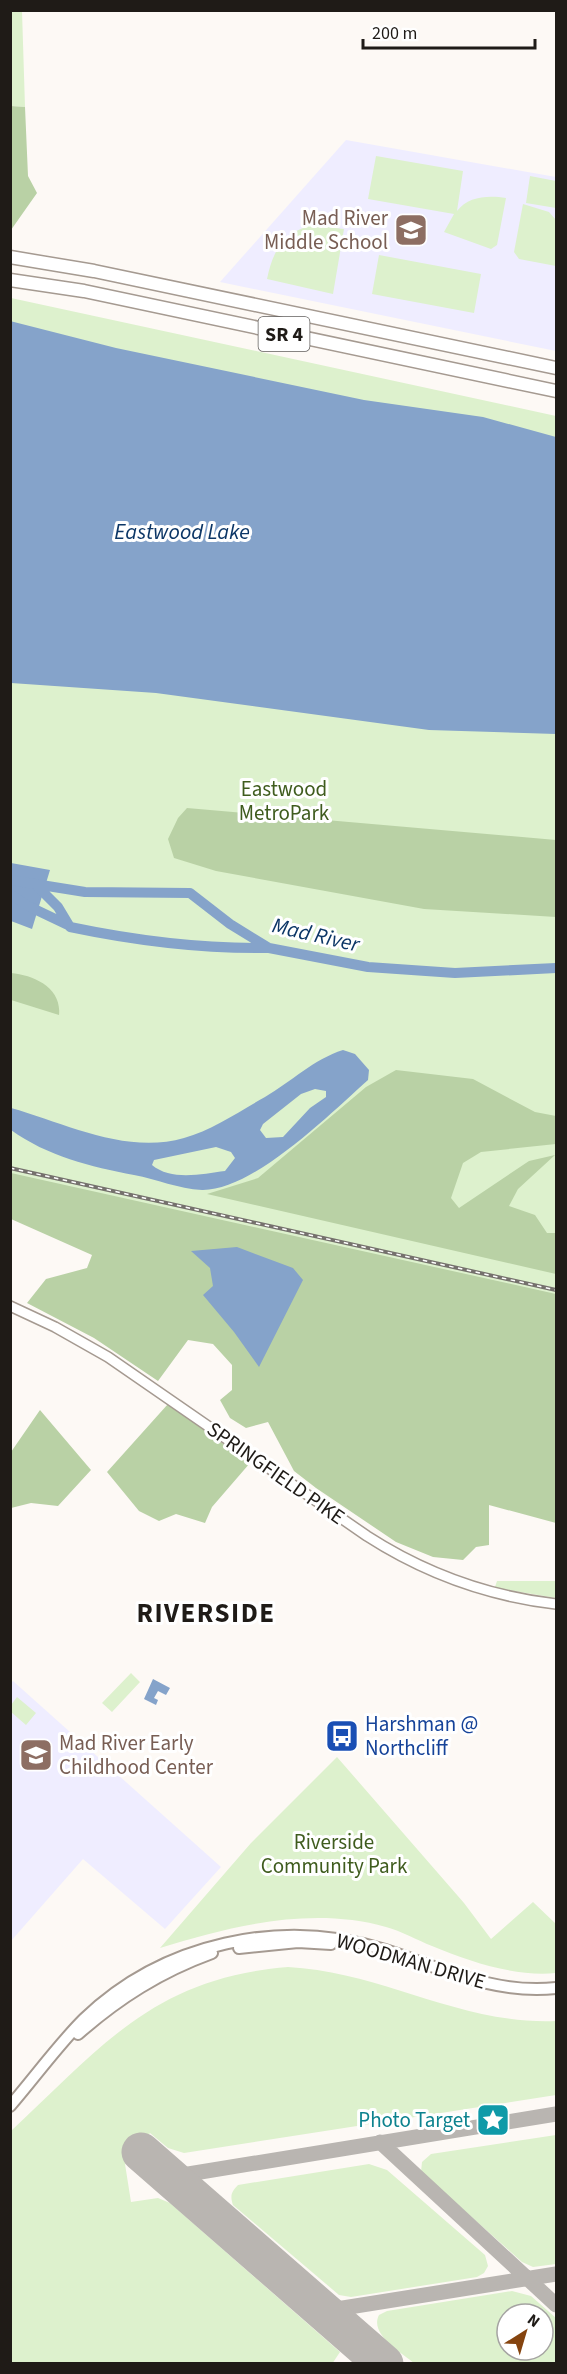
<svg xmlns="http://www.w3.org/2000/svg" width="567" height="2374" font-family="'Source Sans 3',sans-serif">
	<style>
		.education { fill: #efedff }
		.green { fill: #ddf1cd; fill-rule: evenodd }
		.forest { fill: #b9d1a5 }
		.water { fill: #85a3ca; fill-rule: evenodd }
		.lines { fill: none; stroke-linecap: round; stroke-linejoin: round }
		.river { stroke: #85a3ca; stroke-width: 10 }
		.taxiway { stroke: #b9b5b1; stroke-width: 15 }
		.runway { stroke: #b9b5b1; stroke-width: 39 }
		.secondary-casing { stroke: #a59a91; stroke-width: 12 }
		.primary-casing { stroke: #a59a91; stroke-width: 14 }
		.motorway-casing { stroke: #a59a91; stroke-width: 15 }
		.secondary { stroke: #fff; stroke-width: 9 }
		.primary { stroke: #fff; stroke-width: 10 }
		.motorway { stroke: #fff; stroke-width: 12 }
		.rail-casing { stroke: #75716d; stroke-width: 4 }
		.rail { stroke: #fff; stroke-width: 1.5; stroke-dasharray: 4.5; stroke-linecap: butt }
		.labels { text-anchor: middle; stroke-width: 6; stroke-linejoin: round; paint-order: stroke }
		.shield { fill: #fff; stroke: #625f5d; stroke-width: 1.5 }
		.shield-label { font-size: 20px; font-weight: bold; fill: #1f1b17 }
		.education-label { font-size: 21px; fill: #785e54; stroke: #fff; text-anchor: end }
		.park-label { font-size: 21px; fill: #3f5c1e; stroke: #fff }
		.street-label { font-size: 21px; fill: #1f1b17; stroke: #fff }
		.transit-label { font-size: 21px; fill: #164399; stroke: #fff; text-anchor: start }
		.culture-label { font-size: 21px; fill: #0d838f; stroke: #fff; text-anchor: end }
		.water-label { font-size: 22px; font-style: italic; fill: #0c3666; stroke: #fff }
		.district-label { font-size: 27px; font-weight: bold; letter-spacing: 1.5px; fill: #1f1b17; stroke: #fff }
	</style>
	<rect width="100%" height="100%" fill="#fdf9f5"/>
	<path class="education" d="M346,140L556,177V351L220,282Z
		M13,1681L221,1867L165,1929L83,1859L11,1941L10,1684Z"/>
	<path class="green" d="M10,11H22L25,107L11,106Z
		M376,156L463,171L457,211C468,196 489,195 506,198L497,245L491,249L444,232L454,214L368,199Z
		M530,176L556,181V208L526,203Z
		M523,204L549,212L556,220V266L519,259L514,252Z
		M311,225L344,229L333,294L267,279C273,250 283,234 311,225Z
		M379,255L481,274L474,313L372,294Z
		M11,298L556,416V1297L11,1185Z
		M497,1581H556V1598L502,1589L495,1587Z
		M131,1673L140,1682L112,1712L102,1703Z
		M17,1697L36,1713L26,1725L11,1712V1705Z
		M337,1757L464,1903L491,1939L533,1902L556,1924V1973C515,1977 471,1962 432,1946C417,1940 401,1931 386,1927C311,1906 231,1926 160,1948L251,1843Z
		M288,1967C383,1972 460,2025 556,2021V2095L184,2153L168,2148L150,2133L125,2164L131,2202L158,2198L170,2203L340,2352L332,2364L11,2363V2131C102,2046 154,1978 288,1967Z
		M556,2135V2264L533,2267L522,2262L421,2172L422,2162L431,2154Z
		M369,2164L387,2170L485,2255L488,2266L484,2273L477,2277L351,2297L339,2295L233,2205C230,2196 231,2192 238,2185Z
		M512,2291L531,2296L556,2318V2363H414C401,2352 369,2334 379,2315L387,2311ZM507,2314H543V2350H507Z"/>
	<path class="forest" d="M11,106L25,107L28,176L37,193L11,230Z
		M187,808L556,840V917L424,909L216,871L174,858L168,839L178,818Z
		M11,973C34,975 62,988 59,1015L11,1000Z
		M396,1070L473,1079L535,1112L556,1116V1144L481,1152L463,1163L451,1198L459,1208L529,1161L555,1155L518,1189L509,1206L535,1215L547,1233H556V1274L207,1194L258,1178L366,1087Z
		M11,1173L556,1294V1523L489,1505V1545L476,1547L463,1560L433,1557L396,1542L316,1488L294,1471L268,1422L246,1428L230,1418L220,1400L232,1390V1365L213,1344L188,1340L158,1381L94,1338L27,1303L46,1279L87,1268L92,1255L11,1219Z
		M168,1404L250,1463L212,1507L205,1523L176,1514L159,1521L139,1511L107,1472Z
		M40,1410L91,1470L58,1506L31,1503L11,1508V1452Z"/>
	<path class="water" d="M10,321L116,348L364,400L483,417L556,437V734L429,730L156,693L11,683Z
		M11,863L50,870L32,929L11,921Z
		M343,1050L355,1054L369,1070L368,1080C331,1113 253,1191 202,1190C178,1189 157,1179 134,1175C91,1167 47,1156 11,1130V1108C65,1123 126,1155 184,1138C212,1130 240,1111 265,1097C291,1082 314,1059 343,1050ZM315,1089L326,1091V1097L310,1108L283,1137L266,1138L260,1130L263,1124L301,1094ZM216,1147L231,1152L235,1158L225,1171C202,1174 171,1181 152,1165L154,1160Z
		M237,1247L293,1268L303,1280L259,1367L234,1332L203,1295L213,1286L210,1268L191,1251Z
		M153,1679L170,1688L166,1695L158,1691L154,1698L158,1700L156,1705L144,1699Z"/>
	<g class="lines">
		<path class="river" d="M10,880L85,892L190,893L230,924L269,948L368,967L455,973L556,968
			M35,884L58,907L70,927C137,941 201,949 269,948
			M10,894L28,906L70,926"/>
		<path class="taxiway" d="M380,2142L556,2305
			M170,2177L556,2114
			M324,2311L556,2274"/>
		<path class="runway" d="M141,2152L384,2364"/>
		<g class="secondary-casing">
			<path id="secondary" d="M10,1306L55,1327L108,1357L367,1536C426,1574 487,1596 556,1604"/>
		</g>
		<g class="primary-casing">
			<path id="primary" d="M239,1948L298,1942L331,1944
				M78,2034C119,1998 160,1972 212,1953
				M10,2106C35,2077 58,2045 84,2019C163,1943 281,1917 385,1950C441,1968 496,1995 556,1988"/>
		</g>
		<g class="motorway-casing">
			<path id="motorway" d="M10,257L94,271L556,368
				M10,280L84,291L556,391"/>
		</g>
		<use href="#secondary" class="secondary"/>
		<use href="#primary" class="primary"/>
		<use href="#motorway" class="motorway"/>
		<g class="rail-casing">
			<path id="rail" d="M10,1168L556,1290"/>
		</g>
		<use href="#rail" class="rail"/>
	</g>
	<defs>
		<g id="school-square" transform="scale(1.725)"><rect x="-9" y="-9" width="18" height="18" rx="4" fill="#8d6e63" stroke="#fff"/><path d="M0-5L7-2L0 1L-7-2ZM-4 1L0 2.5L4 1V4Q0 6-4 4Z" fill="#fff"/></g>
		<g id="bus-square" transform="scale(1.725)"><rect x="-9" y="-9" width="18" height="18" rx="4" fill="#1a4fb4" stroke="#fff"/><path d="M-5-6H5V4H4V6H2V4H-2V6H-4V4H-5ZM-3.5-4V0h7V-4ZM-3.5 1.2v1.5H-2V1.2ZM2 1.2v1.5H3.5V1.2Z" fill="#fff"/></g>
		<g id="sight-square" transform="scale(1.725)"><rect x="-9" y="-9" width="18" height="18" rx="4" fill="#0f9aa8" stroke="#fff"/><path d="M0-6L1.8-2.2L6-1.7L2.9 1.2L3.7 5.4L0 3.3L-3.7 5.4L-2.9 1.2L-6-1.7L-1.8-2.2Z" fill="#fff"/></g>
	</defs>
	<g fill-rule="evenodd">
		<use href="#school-square" x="411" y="230"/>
		<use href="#bus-square" x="342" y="1736"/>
		<use href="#school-square" x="36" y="1755"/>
		<use href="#sight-square" x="493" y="2120"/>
	</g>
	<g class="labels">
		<rect class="shield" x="258.5" y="317" width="51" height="34" rx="4.5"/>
		<g class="shield-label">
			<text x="284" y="341">SR 4</text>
		</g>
		<g class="education-label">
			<text x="388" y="225">Mad River<tspan x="388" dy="24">Middle School</tspan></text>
			<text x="59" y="1750" text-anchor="start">Mad River Early<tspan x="59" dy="24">Childhood Center</tspan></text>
		</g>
		<g class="park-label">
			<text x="284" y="796">Eastwood<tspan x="284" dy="24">MetroPark</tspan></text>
			<text x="334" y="1849">Riverside<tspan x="334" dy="24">Community Park</tspan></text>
		</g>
		<g class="street-label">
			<text transform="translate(276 1473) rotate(35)" y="7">SPRINGFIELD PIKE</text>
			<text transform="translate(411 1961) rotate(16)" y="7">WOODMAN DRIVE</text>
		</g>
		<g class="transit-label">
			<text x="365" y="1731">Harshman @<tspan x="365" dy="24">Northcliff</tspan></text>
		</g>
		<g class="culture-label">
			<text x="470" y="2127">Photo Target</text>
		</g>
		<g class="water-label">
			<text x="182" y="539">Eastwood Lake</text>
			<text transform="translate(316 934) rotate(13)" y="8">Mad River</text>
		</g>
		<g class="district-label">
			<text x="206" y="1622">RIVERSIDE</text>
		</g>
	</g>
	<rect width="567" height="2374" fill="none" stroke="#1f1b17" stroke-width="24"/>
	<g transform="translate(525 2332) rotate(37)"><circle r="28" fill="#ffffff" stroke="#a5a4a2" stroke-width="1.5"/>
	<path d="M0-4.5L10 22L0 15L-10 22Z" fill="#85440f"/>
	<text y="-9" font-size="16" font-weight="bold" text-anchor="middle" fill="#1f1b17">N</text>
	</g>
	<path d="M363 39v9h172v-9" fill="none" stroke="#1f1b17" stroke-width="3"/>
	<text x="372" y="39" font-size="18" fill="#1f1b17" stroke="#ffffff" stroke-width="4.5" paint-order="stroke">200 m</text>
</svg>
